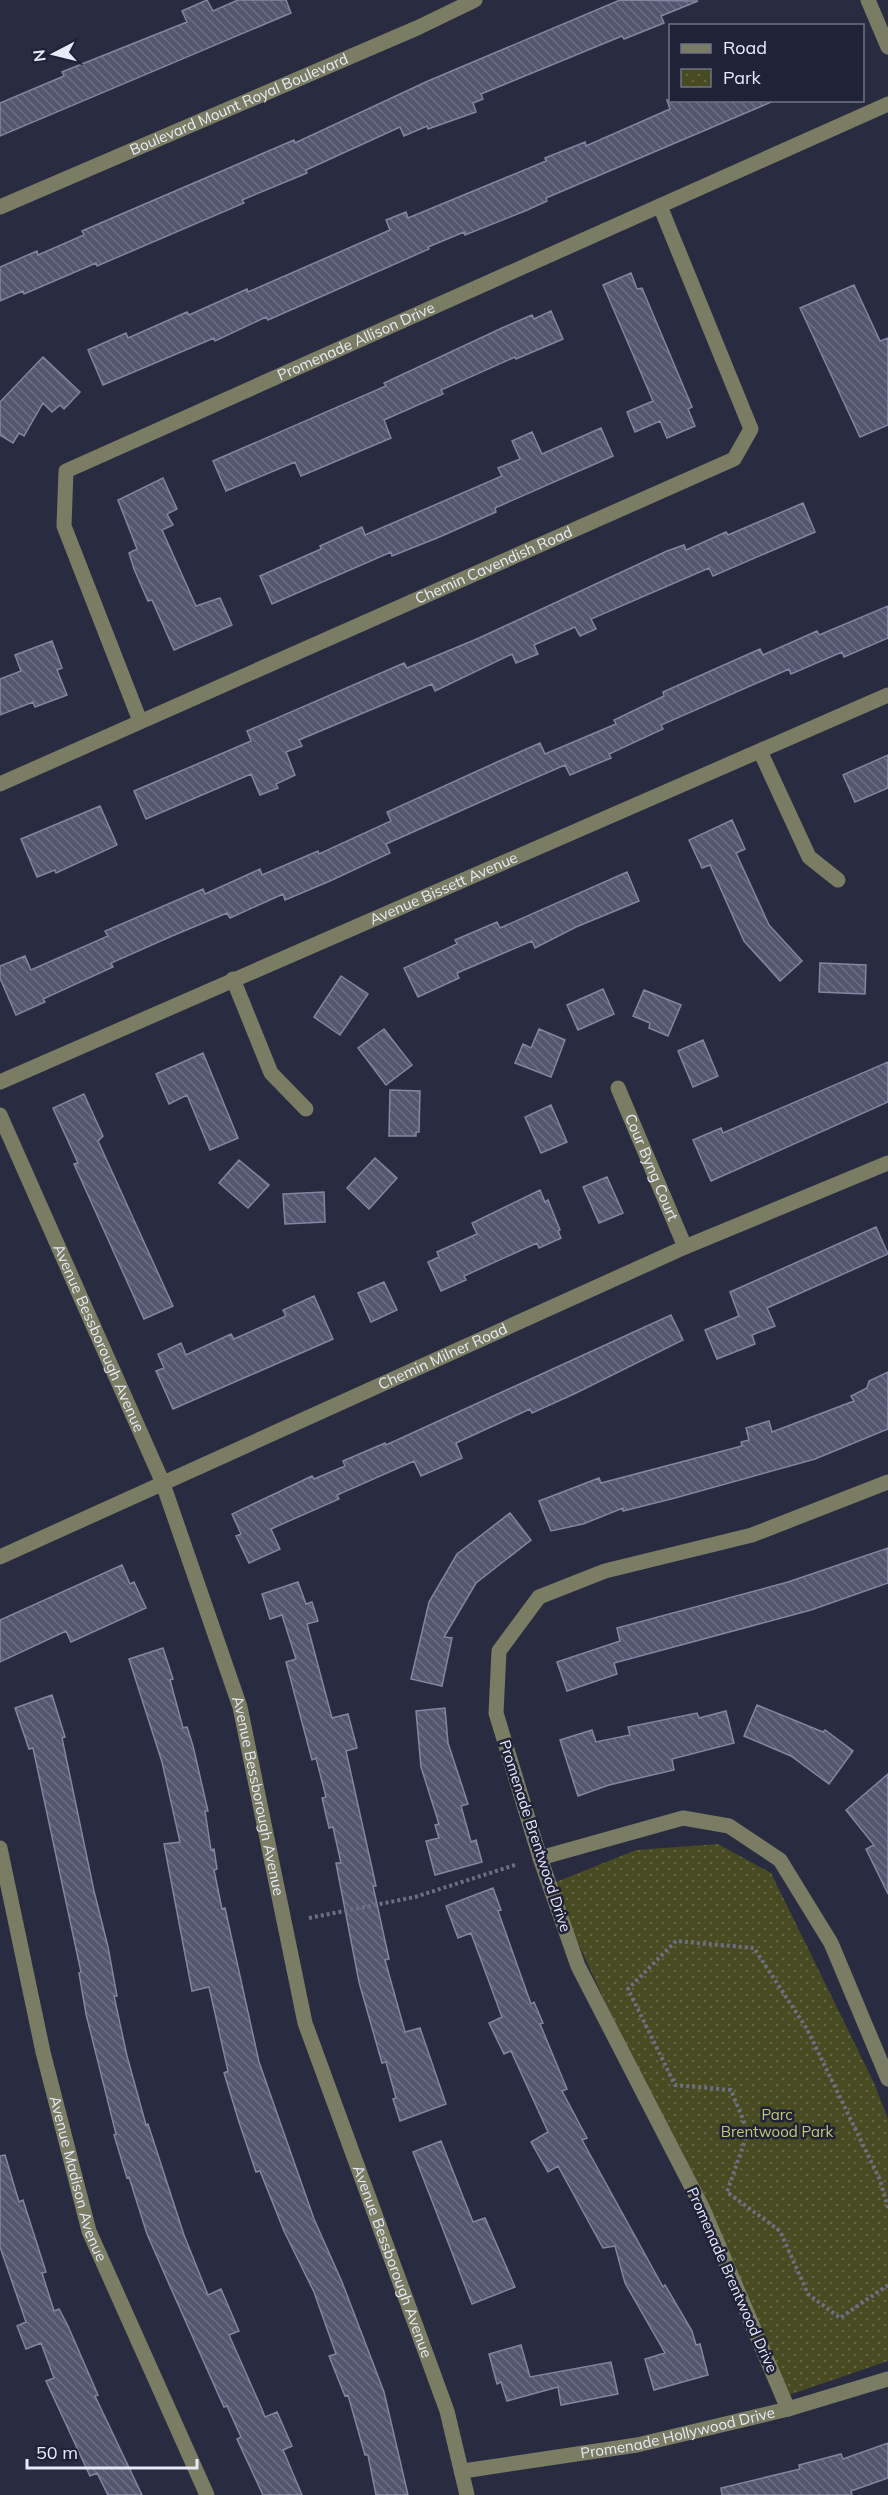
<svg xmlns="http://www.w3.org/2000/svg" width="888" height="2495" font-family="Mulish,sans-serif">
	<style>
		.park { fill: url(#park-dots) }
		.building { fill: url(#building-back-hatch); stroke: #8286a0; stroke-width: 1.5 }
		.lines { fill: none; stroke-linecap: round; stroke-linejoin: round }
		.path { stroke: #6d7083; stroke-width: 4; stroke-dasharray: 3 3; stroke-linecap: butt }
		.minor { stroke: #7a7d63; stroke-width: 15 }
		.labels { text-anchor: middle; stroke-width: 5; stroke-linejoin: round; paint-order: stroke }
		.street-label { font-size: 15px; fill: #e8eaf9; stroke: #202237 }
		.park-label { font-size: 15px; fill: #c4c96f; stroke: #202237 }
	</style>
	<defs>
		<pattern id="park-dots" width="8" height="8" patternUnits="userSpaceOnUse" patternTransform="scale(1.5)"><rect width="8" height="8" fill="#484a22"/><path d="M2 2h.1M6 6h.1" fill="none" stroke="#626443" stroke-width="1.8" stroke-linecap="round"/></pattern>
		<pattern id="building-back-hatch" width="6" height="6" patternUnits="userSpaceOnUse" patternTransform="scale(1.5)"><rect width="6" height="6" fill="#53566e"/><path d="M-1 5l2 2M0 0l6 6M5-1l2 2" fill="none" stroke="#6c6e83"/></pattern>
	</defs>
	<rect width="100%" height="100%" fill="#292c41"/>
	<path class="park" d="M718,1844L771,1873L874,2083L888,2119V2361L786,2396L551,1884L636,1850Z"/>
	<path class="building" d="M207,0L213,11L238,0H286L291,13L0,136V103L64,76L62,72L187,22L182,11Z
		M620,0L698,1L661,16L664,23L624,39L622,36L481,94L483,99L473,103L476,112L428,129L427,126L404,136L400,127L306,170L307,173L242,200L244,203L97,266L96,263L24,294L23,291L0,301V267L37,251L38,255L84,235L82,231L294,140L295,143L428,81Z
		M667,100H776L546,198L547,201L525,211L465,235L464,232L428,247L429,249L268,320L266,317L215,341L214,338L103,385L88,350L126,333L128,338L187,312L189,315L247,289L248,292L390,230L386,220L406,212L408,218L546,161L545,158L585,142L586,146L670,109Z
		M631,273L637,289L642,288L692,407L688,409L695,426L667,438L660,421L635,432L627,412L653,401L603,285Z
		M854,285L880,341L888,338V425L860,437L800,308Z
		M551,311L563,339L516,359L515,357L441,390L443,394L384,420L391,438L301,476L295,462L226,491L213,461L386,386L384,383L502,328L532,315L534,319Z
		M43,357L80,392L64,409L60,405L52,412L43,403L24,436L19,433L13,443L0,435V402Z
		M601,428L613,456L495,508L496,512L437,538L392,556L391,552L272,604L260,576L321,549L320,546L362,527L365,535L502,476L498,468L520,459L512,441L532,432L542,454Z
		M163,478L177,509L167,514L173,525L162,530L196,606L220,598L232,625L174,650L152,600L148,601L134,569L129,553L137,549L118,500Z
		M803,503L815,532L713,576L709,568L591,619L596,629L580,636L575,627L534,645L538,654L516,663L512,654L435,691L432,684L299,740L302,746L286,752L295,775L276,784L278,788L260,795L251,774L146,819L134,791L251,741L247,731L404,663L407,668L479,638L667,551L684,545L686,550L726,532L728,535Z
		M888,606V638L844,657L842,652L791,674L789,669L661,725L663,729L609,754L611,758L570,775L565,765L496,795L386,844L390,853L330,881L285,900L283,894L230,918L227,913L172,936L111,963L113,967L43,999L45,1002L16,1015L0,978V966L25,956L31,970L108,936L105,931L203,889L205,894L260,869L262,875L318,851L319,854L391,821L387,812L497,762L540,743L545,754L616,724L614,720L664,696L663,692L760,649L763,655L817,631L819,635Z
		M52,641L62,668L57,670L67,695L35,707L33,702L0,715V679L21,671L15,655Z
		M888,755V788L855,802L843,775Z
		M100,806L117,845L56,873L55,870L37,877L21,839Z
		M732,820L745,849L736,853L769,925L802,961L780,981L744,941L710,865L702,868L689,840Z
		M627,872L639,901L576,927L535,948L532,941L457,973L459,978L418,997L404,968L457,944L455,940L497,922L500,928Z
		M820,963L866,965L865,994L819,992Z
		M341,976L368,994L340,1035L314,1017Z
		M603,989L614,1014L578,1030L567,1005Z
		M644,990L681,1005L668,1036L649,1028L650,1023L633,1016Z
		M384,1029L412,1065L386,1085L358,1048Z
		M539,1029L565,1040L551,1077L515,1063L523,1044L531,1048Z
		M703,1040L718,1076L693,1087L678,1051Z
		M203,1053L238,1138L210,1150L187,1095L169,1104L156,1074Z
		M888,1062V1102L711,1181L693,1140L721,1128L723,1133Z
		M390,1090L420,1091L419,1132H416V1136H389Z
		M84,1094L103,1136L98,1141L173,1306L144,1319L74,1164L78,1163L53,1108Z
		M551,1105L567,1142L541,1153L525,1117Z
		M375,1158L397,1178L369,1209L347,1188Z
		M239,1160L269,1185L248,1208L219,1183Z
		M607,1177L623,1213L599,1223L583,1187Z
		M540,1190L545,1202L548,1200L560,1230L558,1231L561,1238L539,1248L537,1243L464,1276L466,1280L441,1291L428,1262L439,1257L437,1252L477,1234L472,1223Z
		M324,1192L325,1222L285,1224L283,1194Z
		M876,1227L888,1254L767,1308L775,1326L752,1335L755,1344L717,1359L705,1330L739,1316L730,1292Z
		M384,1282L397,1310L371,1322L358,1293Z
		M314,1296L333,1339L173,1409L156,1371L164,1368L158,1354L181,1343L186,1355L231,1334L234,1339L286,1316L283,1310Z
		M671,1315L683,1340L574,1394L532,1413L530,1409L456,1443L462,1458L421,1476L414,1461L337,1495L339,1499L271,1529L280,1549L249,1563L236,1536L241,1534L232,1514L312,1476L314,1479L345,1466L343,1461L385,1443L386,1445Z
		M888,1372V1429L815,1459L675,1498L623,1511V1508L583,1524L551,1531L539,1501L599,1478L601,1483L742,1446L741,1442L749,1440L746,1428L769,1421L772,1432L854,1401L851,1396L867,1388L869,1381Z
		M510,1513L531,1540L476,1583L444,1637L452,1638L442,1686L411,1679L429,1602L457,1554Z
		M888,1548V1583L811,1610L614,1663L617,1674L567,1691L557,1662L620,1641L617,1628L788,1582Z
		M122,1565L130,1584L134,1582L146,1608L71,1642L66,1631L0,1662V1620Z
		M298,1582L306,1604L312,1602L318,1621L307,1624L332,1718L348,1714L357,1748L346,1751L376,1886H373L389,1959L385,1960L405,2032L420,2028L446,2104L400,2121L393,2099L396,2098L386,2062L382,2063L359,1982L336,1863H341L333,1827L329,1828L322,1798L326,1797L316,1758L312,1760L286,1662L296,1659L282,1615L270,1619L262,1594Z
		M163,1648L173,1679L170,1680L183,1728L187,1727L193,1746L208,1811H205L211,1850L214,1849L217,1869L214,1870L222,1909L225,1908L259,2062L314,2219L342,2282L384,2392L408,2495H376L368,2455H365L348,2395L345,2396L329,2356L336,2354L314,2292L284,2231L260,2171L256,2172L239,2122L224,2073L228,2071L209,1987L192,1991L164,1844L180,1842L162,1762L129,1659Z
		M52,1695L65,1737L62,1738L94,1891L108,1947L117,1996H114L127,2056L146,2125L148,2124L184,2235L208,2295L221,2289L239,2331L229,2335L261,2407L265,2417L277,2412L292,2446L283,2450L302,2495H263L237,2439L241,2437L227,2406L224,2407L173,2293L147,2234L129,2177L127,2178L114,2135L116,2134L86,2014L79,1973L81,1972L33,1748L29,1749L15,1708Z
		M757,1705L823,1732L825,1730L853,1751L829,1784L791,1756L744,1736Z
		M445,1708L448,1743L468,1804L461,1806L471,1842L476,1840L482,1862L435,1875L426,1841L439,1838L435,1825L439,1824L421,1767L416,1711Z
		M726,1711L734,1743L672,1759L674,1770L609,1785L578,1796L560,1740L592,1730L596,1742L630,1735L628,1727L697,1713L699,1718Z
		M888,1774V1894L866,1849L874,1845L846,1810Z
		M493,1888L501,1910L498,1911L531,2004L534,2002L543,2023L540,2024L567,2089L562,2091L587,2138L582,2140L663,2287L665,2285L692,2331L696,2345L700,2344L708,2375L654,2390L645,2359L665,2353L625,2283L615,2246L603,2248L558,2166L548,2172L531,2142L548,2132L511,2051L504,2054L489,2023L502,2017L471,1933L458,1938L446,1906Z
		M441,2141L473,2222L485,2218L515,2287L472,2304L413,2152Z
		M5,2155L19,2202L23,2200L46,2272L42,2273L54,2311L59,2309L68,2326L98,2395L95,2396L142,2495H108L97,2473L90,2476L46,2381L54,2378L41,2343L26,2349L17,2326L26,2322L0,2247V2156Z
		M521,2345L530,2377L611,2362L618,2394L561,2405L558,2387L507,2401L501,2382L497,2384L489,2354Z
		M888,2443V2478L851,2491L852,2495H722L721,2488L800,2469L799,2465L841,2454L843,2459Z"/>
	<g class="lines">
		<path class="path" d="M309,1918L415,1897L515,1865
			M888,2208L880,2180L807,2029L754,1948L676,1941L628,1989L675,2085L731,2090L748,2132L727,2192L780,2231L808,2294L840,2318L888,2285"/>
		<g class="minor">
			<path d="M868,0L888,47"/>
			<path id="s1" d="M0,207L417,28L475,0"/>
			<path id="s2" d="M140,721L64,526L66,471L888,104"/>
			<path d="M760,751L809,857L838,880"/>
			<path id="s3" d="M0,784L734,459L751,429L660,206"/>
			<path d="M233,979L271,1073L306,1109"/>
			<path id="s4" d="M0,1082L888,695"/>
			<path id="s5" d="M618,1088L685,1247"/>
			<path id="s6" d="M0,1115L162,1481L240,1707L305,2023L447,2411L467,2495"/>
			<path id="s7" d="M0,1557L685,1247L888,1163"/>
			<path id="s8" d="M0,1848L43,2052L89,2231L207,2495"/>
			<path d="M540,1858L683,1818L729,1826L780,1860L831,1943L888,2079"/>
			<path d="M788,2409L703,2209L578,1966L540,1858L496,1713L499,1651L539,1597L605,1571L752,1535L888,1482"/>
			<path id="s9" d="M463,2471L637,2445L788,2409L888,2379"/>
		</g>
	</g>
	<g class="labels">
		<g class="street-label">
			<text dy="5" stroke="none"><textPath href="#s1" startOffset="260">Boulevard Mount Royal Boulevard</textPath></text>
			<text dy="5" stroke="none"><textPath href="#s2" startOffset="582">Promenade Allison Drive</textPath></text>
			<text dy="5" stroke="none"><textPath href="#s3" startOffset="540">Chemin Cavendish Road</textPath></text>
			<text dy="5" stroke="none"><textPath href="#s4" startOffset="484">Avenue Bissett Avenue</textPath></text>
			<text dy="5" stroke="none"><textPath href="#s5" startOffset="86">Cour Byng Court</textPath></text>
			<text dy="5" stroke="none"><textPath href="#s6" startOffset="244">Avenue Bessborough Avenue</textPath></text>
			<text dy="5" stroke="none"><textPath href="#s7" startOffset="486">Chemin Milner Road</textPath></text>
			<text dy="5" stroke="none"><textPath href="#s6" startOffset="730">Avenue Bessborough Avenue</textPath></text>
			<text transform="translate(535 1836) rotate(72)" y="5">Promenade Brentwood Drive</text>
			<text dy="5" stroke="none"><textPath href="#s8" startOffset="340">Avenue Madison Avenue</textPath></text>
			<text dy="5" stroke="none"><textPath href="#s6" startOffset="1216">Avenue Bessborough Avenue</textPath></text>
			<text transform="translate(732 2280) rotate(66)" y="5">Promenade Brentwood Drive</text>
			<text dy="5" stroke="none"><textPath href="#s9" startOffset="218">Promenade Hollywood Drive</textPath></text>
		</g>
		<g class="park-label">
			<text x="777" y="2120">Parc<tspan x="777" dy="17">Brentwood Park</tspan></text>
		</g>
	</g>
	<rect x="669" y="24" width="195" height="78" fill="#202237" stroke="#707285" stroke-width="1.5"/>
	<rect x="681" y="44" width="30" height="9" fill="#7a7d63" stroke="#707285" stroke-width="1.5"/>
	<text x="723" y="54" font-size="18" fill="#e8eaf9">Road</text>
	<rect x="681" y="69" width="30" height="18" fill="url(#park-dots)" stroke="#707285" stroke-width="1.5"/>
	<text x="723" y="84" font-size="18" fill="#e8eaf9">Park</text>
	<g transform="translate(54 54) rotate(263)" stroke="#202237" stroke-width="4.5" paint-order="stroke">
	<path d="M0-4.5L10 22L0 15L-10 22Z" fill="#e8eaf9"/>
	<text y="-9" font-size="16" font-weight="bold" text-anchor="middle" fill="#e8eaf9">N</text>
	</g>
	<path d="M27 2459v9h170v-9" fill="none" stroke="#e8eaf9" stroke-width="3"/>
	<text x="36" y="2459" font-size="18" fill="#e8eaf9" stroke="#202237" stroke-width="4.5" paint-order="stroke">50 m</text>
</svg>
